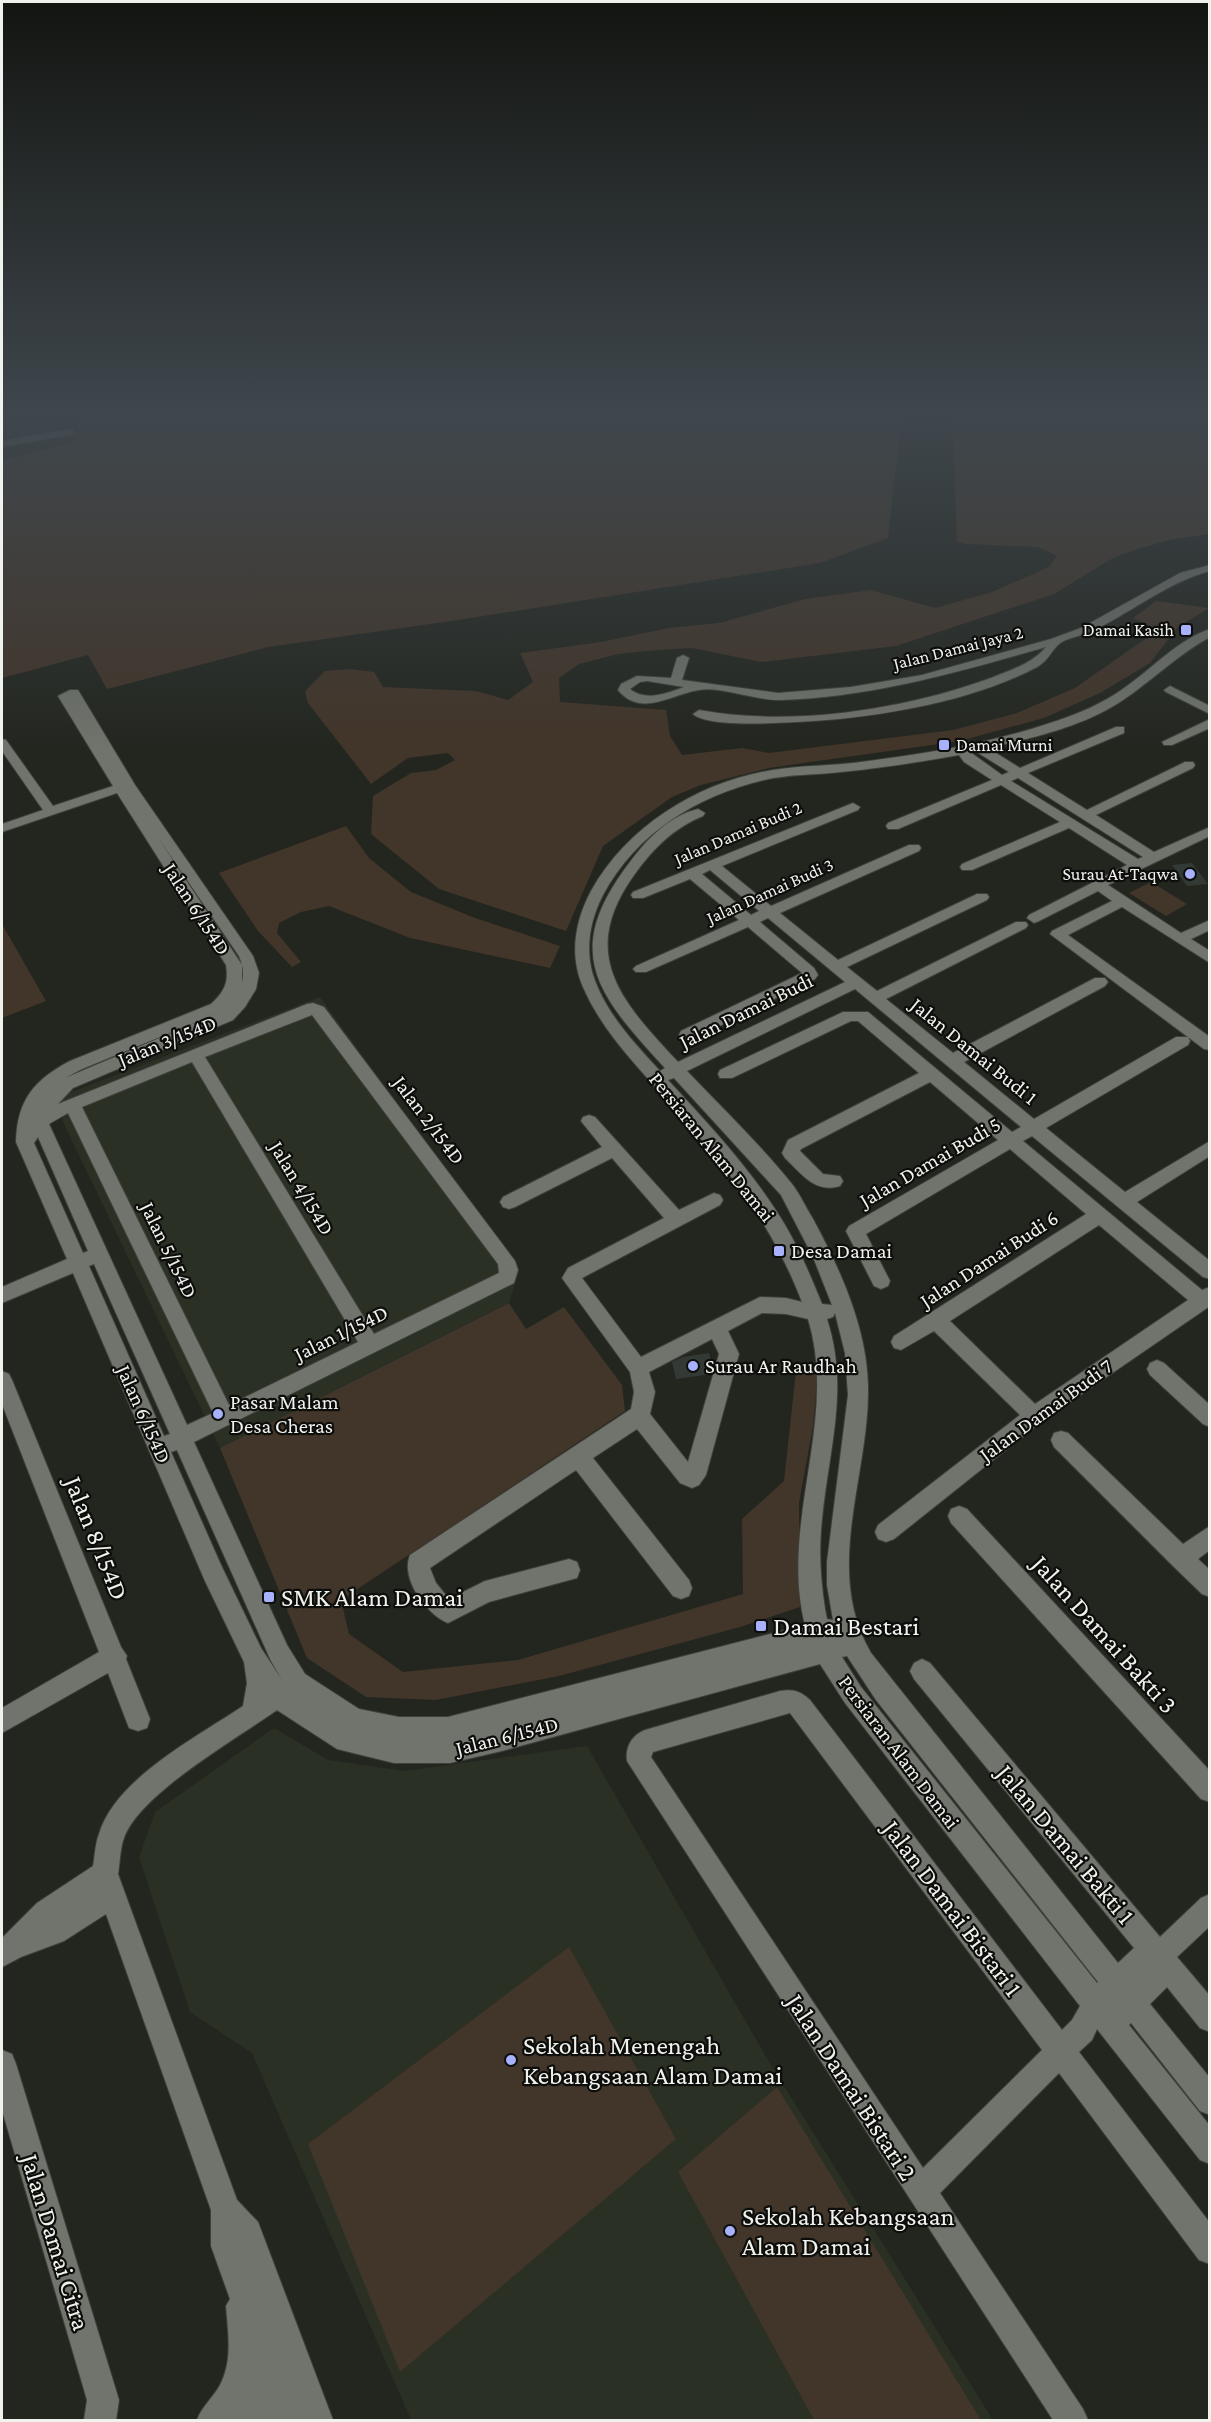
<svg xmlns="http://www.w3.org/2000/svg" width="1211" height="2422" font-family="'Crimson Pro',serif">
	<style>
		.built { fill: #2b3024 }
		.green { fill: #423529 }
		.building { fill: #333a36 }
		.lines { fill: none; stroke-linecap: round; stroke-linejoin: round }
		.minor-casing { stroke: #3e413b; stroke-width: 2 }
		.minor { fill: #71746c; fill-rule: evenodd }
		.poi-dot { fill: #a7b1fc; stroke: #0d0e0b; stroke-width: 2 }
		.labels { text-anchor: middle; stroke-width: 4.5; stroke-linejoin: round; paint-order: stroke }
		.far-poi-label { font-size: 18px; fill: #f0f2ed; stroke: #0d0e0b; text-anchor: end }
		.far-street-label { font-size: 18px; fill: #f0f2ed; stroke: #0d0e0b }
		.street-label { font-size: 21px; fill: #f0f2ed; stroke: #0d0e0b }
		.poi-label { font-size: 21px; fill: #f0f2ed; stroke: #0d0e0b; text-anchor: start }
		.near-street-label { font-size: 26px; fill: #f0f2ed; stroke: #0d0e0b }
		.near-poi-label { font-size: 26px; fill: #f0f2ed; stroke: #0d0e0b; text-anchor: start }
	</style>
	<rect width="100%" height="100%" fill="#23261f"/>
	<path class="built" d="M320,997L519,1271L509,1303L220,1448L63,1122L61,1099L71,1092Z
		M274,1728L328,1760L405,1771L587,1746L772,2067L993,2420H411L252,2053L190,2012L139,1857L155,1812Z"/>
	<path class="green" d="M81,412H902L888,538L820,563L458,620L268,647L107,689L88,655L2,678V461L75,442Z
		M952,412H1209V534L1169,540L1134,550L1111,559L1054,594L896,646L761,662L692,648L657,650L618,654L579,664L559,678L560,702L666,710L670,736L682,755L742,748L769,753L953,730L1017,713L1075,688L1158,630L1133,618L1156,601L1209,608L1178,627L1150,663L1100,693L1044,718L960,741L769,768L701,785L672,797L603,846L566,931L439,889L371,834L373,796L411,773L436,770L455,760L448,753L408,758L371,784L308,703L305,691L325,671L350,669L374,672L383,687L476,691L508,700L533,682L520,653L601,642L669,628L719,623L805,599L871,590L935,608L992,592L1049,567L1057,556L1038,547L966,544L957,542Z
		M346,826L369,858L411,892L475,918L560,946L550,968L410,938L329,906L301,912L279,923L277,933L301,962L292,967L258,931L219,873Z
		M1151,882L1187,904L1166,916L1129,893Z
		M2,924L46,1001L2,1018Z
		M509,1303L526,1329L564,1307L622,1385L625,1411L341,1600L349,1634L403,1672L518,1660L743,1594L742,1519L784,1481L796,1371L818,1372L813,1426L799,1503L800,1607L740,1627L559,1676L436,1700L366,1697L307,1658L220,1448Z
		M569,1947L676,2139L400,2372L308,2144Z
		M777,2087L981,2420H814L678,2172Z"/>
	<path class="building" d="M1192,863L1208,884L1187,886L1172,865Z
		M709,1353L713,1368L711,1374L676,1379L672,1362L683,1357Z"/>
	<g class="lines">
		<g class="minor-casing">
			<path id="minor" d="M71,429L75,432L74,434L2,447V441Z
				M1210,565V571C1165,583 1130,614 1088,633C1080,636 1066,638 1059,644C1051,651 1048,661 1037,667C963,706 856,721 773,723C755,724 705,725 693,714L699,710C791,727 903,710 991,678C1010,670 1032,664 1046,647C958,672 872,697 781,700C758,701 719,686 699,690C672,694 641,718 618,690L621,684L637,676L671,678L677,658L683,655L689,658L682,680L778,693L851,687L922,675L1051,639L1081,628L1180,573ZM647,681L684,687C667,693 646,702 630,689L640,682Z
				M1210,629V637C1178,654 1153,680 1123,700C1085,726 1033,738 988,748L1020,768L1116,727H1124V733L1028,773L1087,810L1185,762H1193L1195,765L1193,768L1096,815L1154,852L1210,827V836L1108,885L1181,933L1210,920V930L1191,939L1210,951V963L1122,907L1068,935L1210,1037V1050L1204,1049L1050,934L1052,931L1112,901L1098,891L1039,921L1034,923L1027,918L1029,915L1127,865L1069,828L972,870H962L960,867L962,864L1060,822L1001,785L898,829H888L886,826L888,823L992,780L964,762L959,755C920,762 881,768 841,772C816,775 789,774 764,780C697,796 636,833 603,895C590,920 585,948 593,975C605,1012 634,1043 660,1071L665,1068C598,995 560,953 630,862C647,839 669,816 698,809L705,813L703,816C674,828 655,847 637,871C576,953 620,1000 678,1062L845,982L768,918L760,922L814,968L818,975L815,979L693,1039H681L679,1035L681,1031L802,973L748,927L646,972H636L633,969L636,966L739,920L690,879L643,898H633L631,895L633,892L853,803L860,807L858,810L722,866L771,906L909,845H919L921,848L919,851L780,913L838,960L977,894H987L989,897L987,900L847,967L877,991L1016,922H1026L1028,925L1026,928L886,999L953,1053L1095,978H1105L1108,982L1105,986L964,1062L1034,1119L1176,1037H1188L1190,1041L1188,1045L1046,1128L1125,1192L1210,1141V1156L1137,1202L1210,1261V1279L1203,1277L1032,1136L1023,1141L1202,1290L1210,1287V1306L1041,1422L894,1539L886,1542L878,1539L875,1532L878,1525L1020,1415L934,1331L901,1350L894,1348L891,1342L894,1336L1086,1214L1010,1149L866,1234L890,1281L888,1286L881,1289L874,1286L846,1231L849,1226L998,1140L930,1082L801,1149L800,1151L823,1174L840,1176L843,1181L840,1186C815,1194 801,1173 785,1158L782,1153L788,1140L919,1073L858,1021H851L732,1078H720L718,1074L720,1070L843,1012H868L1012,1132L1021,1127L855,989L687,1071C722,1108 760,1144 792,1184C800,1194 806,1208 813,1219C840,1269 867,1328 868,1386C870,1474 822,1570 871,1653L1118,1963L1134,1948L914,1679L910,1671L914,1663L922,1659L930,1663L1160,1937L1201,1898L1210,1894V1926L1177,1957L1210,1996V2032L1200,2028L1167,1987L1150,2004L1210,2078V2115L1200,2111L1131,2023L1129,2025L1210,2126V2164L1200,2160L1097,2029L1092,2040L1079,2052L1210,2223V2264L1199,2260L1059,2073L940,2193L1083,2409L1088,2420H1053L627,1761C625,1747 632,1735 645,1730L780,1691C794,1689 800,1691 810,1700L1062,2030L1072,2020L1080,2006L845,1703L820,1664L502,1751L450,1763H394L337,1749L277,1710C238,1738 139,1794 124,1838C120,1848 120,1863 118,1874L237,2200L258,2222L333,2420H197C202,2406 213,2398 220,2385C233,2360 228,2333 226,2306L230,2299L211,2246V2210L106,1914L64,1941L21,1957L2,1967V1938L37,1903L93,1866C95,1856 95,1844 99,1834C115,1779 197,1737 243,1706L247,1683L244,1662L205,1581L73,1273L2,1303V1287L67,1259L16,1142C17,1100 34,1080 70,1061L211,1004C224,992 229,983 226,965L117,793L2,832V824L43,810L2,751V739L6,740L53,806L113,786L58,696L70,690H78L135,785L253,956L259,973L256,989L245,1007L233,1020L73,1088L58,1104L307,1004L313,1003L324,1007L515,1261L518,1270L514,1283L194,1442L287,1645L305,1674L359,1709L399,1717H448L805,1625C779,1522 839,1420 808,1319L786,1314L762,1313L728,1331L739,1354L706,1475L699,1485L692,1488L680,1483L637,1429L593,1458L689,1580L692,1588L689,1596L681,1599L673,1596L576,1470L430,1568L436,1583L449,1599L485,1581L569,1559L577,1562L580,1570L577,1578L489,1602L448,1623C427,1615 400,1579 410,1555L631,1409L634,1392L630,1372L562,1278L568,1268L664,1218L612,1158L515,1207L509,1209L503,1207L500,1202L503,1197L602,1147L581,1121L583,1117L589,1115L595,1117L679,1210L714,1193L720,1195L723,1200L720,1205L582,1278L641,1357L760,1297L786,1298L802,1302C772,1224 730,1172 676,1110C642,1071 604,1035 583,987C569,955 575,921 591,891C628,825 699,782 773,770C802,765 832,766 861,762C924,754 987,744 1047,724C1076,715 1103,704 1127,686C1154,667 1178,640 1210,629ZM975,751L1009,772L1002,775L970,752ZM1018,778L1143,857L1138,859L1011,781ZM157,836L239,956C243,966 244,973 242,983V965ZM710,870L759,911L751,915L702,874ZM221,1012L65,1078L82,1069ZM312,1015L498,1264L499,1273L374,1334L205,1057ZM192,1062L358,1342L229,1405L82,1107ZM674,1078L781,1195L813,1257L832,1305L822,1304C809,1272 796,1241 777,1212C746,1164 706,1121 668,1080ZM68,1113L213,1413L187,1425L49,1124ZM38,1137L88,1251L83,1253L34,1143ZM1099,1225L1188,1300L1035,1404L950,1321ZM94,1264L170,1434L164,1436L89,1266ZM835,1313L845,1353L848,1395L827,1562V1585L833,1620L827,1619L825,1609C821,1583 819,1557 821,1531C826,1457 851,1393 827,1319L833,1317ZM712,1339L719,1354L688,1462L650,1414L655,1392L649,1372ZM177,1450L271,1661L282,1680L261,1648L221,1565L171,1452ZM847,1656L876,1700L1098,1982L1097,1983L861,1687L842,1657ZM790,1713L1042,2050L923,2168L651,1757L653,1752Z
				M1170,686L1210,706V714L1166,692L1164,690Z
				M1210,719V728L1172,745H1164L1162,742Z
				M1157,1360L1164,1363L1210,1405V1427L1203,1424L1150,1375L1147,1369L1150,1363Z
				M2,1371L9,1374L12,1380L121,1647L127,1656L126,1659L150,1719L147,1728L138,1731L129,1728L108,1673L2,1733V1708L99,1652L2,1404Z
				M1061,1431L1068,1433L1183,1544L1210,1526V1550L1198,1559L1210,1570V1597L1202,1594L1173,1566L1054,1447L1051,1440L1054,1433Z
				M959,1506L967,1509L1210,1771V1802L1201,1799L951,1523L948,1516L951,1509Z
				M2,2050L12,2054L16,2064L119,2400L116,2420H84L87,2400L2,2110Z"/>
		</g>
		<use href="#minor" class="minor"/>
	</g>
	<linearGradient id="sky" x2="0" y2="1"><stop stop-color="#131511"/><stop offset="0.55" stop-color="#3f474d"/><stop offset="1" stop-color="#3f474d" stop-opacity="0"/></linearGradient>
	<rect width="1211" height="751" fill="url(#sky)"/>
	<g class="poi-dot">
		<rect x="1180" y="624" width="12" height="12" rx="3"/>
		<rect x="938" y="739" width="12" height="12" rx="3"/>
		<circle cx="1190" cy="874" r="6"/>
		<rect x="773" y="1245" width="12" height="12" rx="3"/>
		<circle cx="693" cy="1366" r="6"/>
		<circle cx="218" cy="1414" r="6"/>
		<rect x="263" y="1591" width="12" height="12" rx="3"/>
		<rect x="755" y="1620" width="12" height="12" rx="3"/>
		<circle cx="511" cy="2060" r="6"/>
		<circle cx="730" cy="2231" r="6"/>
	</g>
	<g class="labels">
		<g class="far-poi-label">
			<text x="1174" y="636">Damai Kasih</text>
			<text x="956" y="751" text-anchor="start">Damai Murni</text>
			<text x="1178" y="880">Surau At-Taqwa</text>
		</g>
		<g class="far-street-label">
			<text transform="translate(958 648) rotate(-14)" y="6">Jalan Damai Jaya 2</text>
			<text transform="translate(738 833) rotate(-23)" y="6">Jalan Damai Budi 2</text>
			<text transform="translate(770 891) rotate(-24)" y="6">Jalan Damai Budi 3</text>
		</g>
		<g class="street-label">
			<text transform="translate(197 909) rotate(57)" y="7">Jalan 6/154D</text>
			<text transform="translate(746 1011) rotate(-26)" y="7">Jalan Damai Budi</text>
			<text transform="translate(167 1041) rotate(-22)" y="7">Jalan 3/154D</text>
			<text transform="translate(974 1051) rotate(39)" y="7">Jalan Damai Budi 1</text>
			<text transform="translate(429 1120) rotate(53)" y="7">Jalan 2/154D</text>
			<text transform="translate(712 1147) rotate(51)" y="7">Persiaran Alam Damai</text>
			<text transform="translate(930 1162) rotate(-30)" y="7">Jalan Damai Budi 5</text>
			<text transform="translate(302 1188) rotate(59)" y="7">Jalan 4/154D</text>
			<text transform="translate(169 1250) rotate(64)" y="7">Jalan 5/154D</text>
			<text transform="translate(989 1259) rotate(-33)" y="7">Jalan Damai Budi 6</text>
			<text transform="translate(341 1333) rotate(-26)" y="7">Jalan 1/154D</text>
			<text transform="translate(1046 1410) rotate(-36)" y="7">Jalan Damai Budi 7</text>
			<text transform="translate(144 1414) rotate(66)" y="7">Jalan 6/154D</text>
			<text transform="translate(507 1736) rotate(-14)" y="7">Jalan 6/154D</text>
			<text transform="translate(899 1752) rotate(53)" y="7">Persiaran Alam Damai</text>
		</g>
		<g class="poi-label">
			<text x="791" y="1258">Desa Damai</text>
			<text x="705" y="1373">Surau Ar Raudhah</text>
			<text x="230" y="1409">Pasar Malam<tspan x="230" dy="24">Desa Cheras</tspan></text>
		</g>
		<g class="near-street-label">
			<text transform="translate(97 1538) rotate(68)" y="9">Jalan 8/154D</text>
			<text transform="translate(1105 1634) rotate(48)" y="9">Jalan Damai Bakti 3</text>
			<text transform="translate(1066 1844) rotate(50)" y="9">Jalan Damai Bakti 1</text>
			<text transform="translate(953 1908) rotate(53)" y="9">Jalan Damai Bistari 1</text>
			<text transform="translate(852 2087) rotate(57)" y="9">Jalan Damai Bistari 2</text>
			<text transform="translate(56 2242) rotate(73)" y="9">Jalan Damai Citra</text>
		</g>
		<g class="near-poi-label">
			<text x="281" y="1606">SMK Alam Damai</text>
			<text x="773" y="1635">Damai Bestari</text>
			<text x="523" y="2054">Sekolah Menengah<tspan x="523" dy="30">Kebangsaan Alam Damai</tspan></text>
			<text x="742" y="2225">Sekolah Kebangsaan<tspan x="742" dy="30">Alam Damai</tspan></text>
		</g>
	</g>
	<rect width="1211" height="2422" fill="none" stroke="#f0f2ed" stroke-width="6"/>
</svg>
